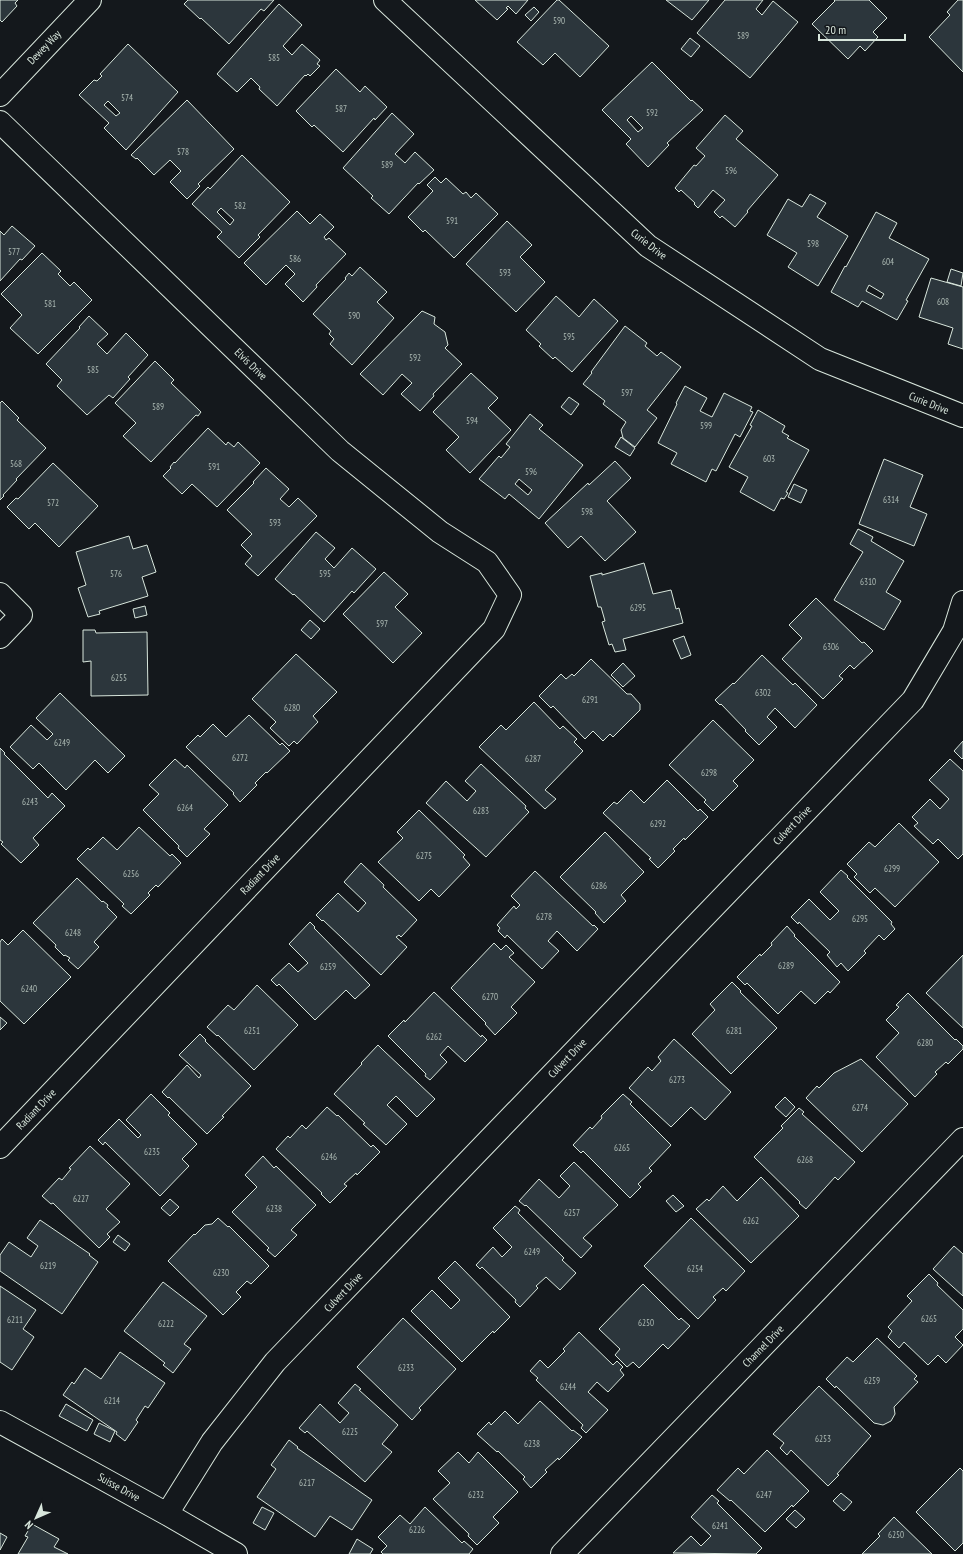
<svg xmlns="http://www.w3.org/2000/svg" width="963" height="1554" font-family="'PT Sans Narrow',sans-serif">
	<style>
		.building { fill: #2c363c; stroke: #d8e6dc; fill-rule: evenodd }
		.lines { fill: none; stroke-linecap: round; stroke-linejoin: round }
		.minor-casing { stroke: #d8e6dc; stroke-width: 24 }
		.minor { stroke: #14181c; stroke-width: 22 }
		.labels { text-anchor: middle; stroke-width: 3; stroke-linejoin: round; paint-order: stroke }
		.number-label { font-size: 9px; fill: #adbab4 }
		.street-label { font-size: 11px; fill: #d8e6dc; stroke: #14181c }
	</style>
	<rect width="100%" height="100%" fill="#14181c"/>
	<path class="building" d="M0,0H18L15,3L17,6L2,22L0,20Z
		M188,0H274L264,11L261,9L229,44L201,18L200,19L184,4Z
		M475,0H528L516,14L508,6L506,8L508,9L497,20Z
		M557,0H559L609,46L580,77L555,53L543,65L517,42Z
		M666,0H709L692,20Z
		M725,0H763L756,9L762,15L773,1L798,22L750,78L697,33Z
		M834,0H869L887,18L873,32L878,37L865,51L860,46L848,59L812,24L835,1Z
		M958,0H963V72L929,37L950,15L947,12Z
		M279,4L302,25L283,46L292,55L302,44L320,60L317,64L320,66L310,76L308,74L306,76L305,75L277,106L259,89L260,87L251,78L237,92L217,74Z
		M534,7L539,12L531,21L525,15Z
		M690,38L700,46L691,57L681,49Z
		M128,44L178,92L126,150L104,128L109,123L79,95L94,80L97,81L102,76L100,74ZM108,101L120,113L116,116L104,105Z
		M652,62L691,101L692,100L703,110L667,143L669,145L648,167L626,144L631,139L602,110ZM631,116L643,128L638,132L627,120Z
		M336,69L360,92L365,86L387,107L375,120L374,118L343,152L314,125L312,127L296,111Z
		M187,100L234,149L198,184L200,186L187,199L170,182L181,171L170,160L154,175L137,158L136,159L131,155Z
		M392,113L414,134L395,154L405,163L415,152L434,170L419,184L418,183L389,214L371,198L373,196L343,168Z
		M725,115L743,131L736,139L778,175L747,211L748,212L735,227L722,216L720,218L714,212L725,200L713,190L698,208L694,204L695,203L681,190L679,192L675,188L694,165L696,166L705,156L696,148Z
		M242,155L290,202L258,235L260,237L239,258L217,237L222,232L192,204L208,187L210,189ZM221,208L234,220L230,225L217,212Z
		M435,177L441,183L446,178L463,194L466,192L471,198L476,193L498,214L454,258L425,230L423,232L408,217L433,191L427,185Z
		M810,194L826,203L817,217L848,236L818,286L788,267L797,253L767,235L788,199L802,207Z
		M297,211L310,224L320,214L334,227L324,237L326,240L329,238L346,254L316,285L317,287L303,302L285,284L295,274L286,265L266,285L244,263Z
		M876,212L897,223L889,238L929,259L906,300L908,301L897,320L862,301L858,307L831,292L845,266L846,267ZM869,285L884,294L881,299L866,291Z
		M507,221L532,245L520,257L545,282L516,312L466,264Z
		M12,226L35,246L22,260L20,259L0,281V231L4,235Z
		M42,253L61,271L58,274L70,286L74,282L92,300L38,354L10,328L22,315L1,294Z
		M360,267L387,292L377,302L394,318L352,365L330,344L334,339L329,334L331,331L313,314L346,279L345,278L349,273L352,276Z
		M951,269L963,273L961,286L947,282Z
		M931,278L963,287V349L948,344L953,328L919,317Z
		M556,296L579,317L594,299L618,321L572,372L555,357L553,359L539,346L541,344L526,330Z
		M422,311L435,317L434,324L445,332L448,345L445,348L462,364L433,394L434,396L420,411L401,394L412,383L402,374L383,395L360,374Z
		M89,316L108,334L97,344L107,354L126,333L148,355L128,377L130,379L113,398L109,395L87,415L57,386L62,380L46,364L80,328L79,327Z
		M625,326L647,343L645,346L657,356L661,352L681,367L647,410L657,418L635,447L623,438L621,430L626,422L603,404L605,401L583,384L592,373L591,372Z
		M155,361L174,380L171,383L201,412L198,416L196,415L151,462L123,436L136,423L115,403Z
		M471,373L498,398L488,408L511,430L470,473L446,450L459,437L433,412Z
		M685,386L707,398L700,411L712,417L724,393L752,407L750,411L753,412L740,437L735,434L716,471L712,469L706,482L671,464L677,453L658,443L677,404L676,403Z
		M569,397L579,404L571,415L561,407Z
		M2,401L19,418L17,420L46,448L16,479L17,480L3,495L4,496L0,500V403Z
		M758,410L785,426L782,432L789,436L787,438L809,450L786,492L788,493L784,499L781,498L774,511L740,492L748,477L729,467L752,426L750,425Z
		M530,414L543,425L539,429L583,465L539,519L509,494L505,499L479,479L499,456L501,458L510,447L506,444ZM519,479L532,490L528,495L515,484Z
		M208,428L226,445L228,442L234,447L238,442L260,463L217,507L192,484L182,494L163,476L171,468L170,467L174,462L175,463Z
		M621,437L635,448L630,456L615,447Z
		M884,459L923,475L910,507L927,514L914,546L859,524Z
		M615,461L631,478L607,501L636,532L605,561L581,536L568,548L545,523L588,483L589,485Z
		M53,463L98,506L59,547L35,523L29,529L7,507L16,498L18,499Z
		M266,468L289,489L280,499L289,507L298,498L317,516L258,576L245,564L252,556L241,545L252,534L227,510L254,483L253,482Z
		M794,484L807,490L801,503L788,497Z
		M858,529L873,537L871,541L904,561L886,592L901,601L884,630L834,600L863,552L850,544Z
		M316,532L335,548L325,559L334,568L352,548L376,569L354,593L352,591L324,622L294,594L293,595L275,579Z
		M129,536L133,549L147,545L156,572L142,577L148,596L99,611L100,614L88,617L78,588L86,585L76,552Z
		M644,563L653,594L671,590L676,609L679,608L683,623L623,639L626,650L615,652L612,644L609,645L602,622L605,621L601,607H598L590,576L602,573V575Z
		M384,572L408,594L395,607L422,633L393,663L343,614Z
		M816,598L862,643L864,642L873,651L854,669L850,665L839,676L843,679L823,699L782,659L802,638L789,625Z
		M145,606L147,615L135,618L133,609Z
		M310,620L320,629L311,639L301,630Z
		M83,630H95L96,633L147,632L148,695L91,696V661L83,662Z
		M684,636L691,655L681,659L673,640Z
		M296,654L337,692L313,716L318,722L297,744L294,741L289,746L270,728L276,722L252,699Z
		M762,655L793,685L795,683L817,705L795,728L775,708L767,717L777,727L759,745L745,731L746,730L721,704L720,705L715,700L733,683L734,684Z
		M591,659L627,694H631L640,704V710L613,737L610,734L603,741L593,731L585,739L553,706L551,708L539,696L561,674L566,679L572,674L574,676Z
		M623,663L635,676L623,687L611,675Z
		M60,693L125,756L108,773L95,760L66,790L39,763L33,769L10,747L31,725L47,740L53,734L36,718Z
		M534,702L560,729L563,726L577,739L574,742L583,751L545,790L556,799L545,809L479,747L501,725L506,730Z
		M249,715L280,745L282,743L290,751L267,773L266,772L255,783L257,785L240,802L233,794L234,793L186,747L198,735L200,737L213,724L226,737Z
		M713,720L754,760L733,781L738,786L713,811L704,802L706,800L669,765Z
		M963,741V758L962,759L954,751Z
		M0,748L5,753L4,754L48,798L52,793L65,806L33,838L39,845L21,863L1,844L3,842L0,840Z
		M175,759L185,768L187,765L228,805L204,829L210,834L187,857L178,848L179,846L143,810L159,794L149,785Z
		M950,759L963,771V854L958,859L938,839L933,844L914,826L918,823L912,817L930,799L940,809L949,799L929,780Z
		M481,764L526,806L525,808L529,812L486,857L426,803L446,781L467,801L476,791L465,781Z
		M667,780L698,811L700,809L708,817L685,840L684,838L673,849L675,851L658,868L649,859L651,858L603,813L614,802L617,804L631,790L644,803Z
		M419,810L465,855L463,857L470,865L439,897L431,889L419,901L378,862L403,838L397,832Z
		M899,823L939,862L895,907L875,888L870,893L854,877L857,874L847,864L869,842L875,847Z
		M139,827L170,856L172,854L181,863L158,887L156,885L148,893L150,895L131,914L122,906L124,904L77,859L88,848L90,850L103,837L117,850Z
		M605,832L644,872L621,895L626,901L604,923L595,913L596,912L560,877Z
		M361,863L384,885L383,887L417,920L401,937L399,935L396,937L407,947L381,975L323,920L322,921L316,915L338,893L358,912L366,903L344,882Z
		M841,870L848,876L847,877L892,922L891,924L895,929L884,940L879,935L864,951L866,953L848,971L841,963L837,967L827,955L830,952L799,922L798,924L791,917L809,899L830,920L839,911L820,892Z
		M535,871L593,926L594,925L598,929L577,951L557,931L548,941L559,951L542,969L507,935L505,938L498,931L500,928L497,925L514,906L516,909L520,905L511,896Z
		M77,878L102,902L103,901L108,905L107,907L117,917L94,942L99,947L78,969L68,960L70,958L65,955L64,956L55,947L56,945L33,923Z
		M310,922L315,927L314,928L370,985L355,999L346,990L315,1020L279,984L277,986L271,980L289,963L298,972L308,963L289,944Z
		M787,926L795,935L794,936L840,982L830,993L828,991L815,1004L801,991L778,1014L747,983L745,985L737,977L760,954L761,956L772,945L771,943Z
		M23,930L71,977L24,1024L0,1001V942L2,939L8,945Z
		M494,943L501,950L506,945L514,953L509,957L535,982L511,1007L517,1013L495,1035L485,1024L486,1023L451,988Z
		M963,955V1028L926,993Z
		M732,982L741,991L740,992L777,1028L731,1074L692,1034L715,1010L710,1004Z
		M257,985L298,1025L254,1070L218,1035L217,1036L207,1027L228,1005L234,1010Z
		M434,992L481,1037L482,1035L487,1040L465,1062L448,1046L440,1055L447,1062L430,1080L425,1076L426,1074L388,1036L404,1020L405,1022Z
		M908,993L955,1040L956,1039L963,1046V1049L948,1064L946,1062L935,1072L937,1074L915,1097L876,1057L899,1033L886,1020L899,1007L896,1005Z
		M0,1017L7,1023L0,1030Z
		M200,1034L206,1040L205,1041L251,1086L222,1116L224,1117L207,1134L169,1097L168,1098L162,1092L187,1065L199,1078L201,1075L179,1055Z
		M674,1039L731,1092L705,1120L691,1107L671,1127L629,1088L648,1067L652,1071L661,1061L658,1057Z
		M378,1045L383,1050L435,1099L417,1117L396,1096L387,1105L407,1124L386,1145L363,1124L365,1123L334,1094L362,1064L361,1063Z
		M861,1059L908,1104L862,1152L806,1098L817,1086L819,1088L834,1073Z
		M151,1094L170,1113L168,1115L197,1144L182,1159L189,1166L160,1196L105,1142L103,1145L98,1140L119,1119L138,1138L141,1135L126,1120Z
		M623,1094L632,1102L630,1104L671,1145L649,1168L652,1171L638,1184L641,1187L630,1198L583,1151L581,1153L573,1145L590,1127L592,1129L602,1118L601,1116Z
		M785,1097L795,1107L786,1117L775,1107Z
		M327,1107L337,1116L338,1115L371,1147L373,1145L380,1152L357,1175L356,1173L344,1184L347,1186L330,1203L321,1194L322,1193L276,1149L288,1136L290,1138L302,1125L306,1129Z
		M799,1108L804,1112L802,1114L855,1162L838,1180L835,1177L806,1209L799,1203L800,1202L754,1157L783,1128L781,1126Z
		M90,1146L130,1184L106,1209L120,1222L107,1234L110,1237L99,1248L53,1203L51,1204L42,1196L59,1178L62,1180L71,1169L69,1168Z
		M263,1156L274,1168L276,1166L316,1205L291,1230L297,1235L275,1257L267,1250L269,1248L232,1212L257,1187L245,1175Z
		M574,1162L618,1205L583,1238L592,1246L581,1258L526,1205L525,1206L519,1201L539,1179L559,1198L570,1186L560,1176Z
		M761,1177L799,1216L751,1263L696,1209L707,1199L709,1201L723,1186L737,1201Z
		M673,1195L684,1206L676,1212L666,1201Z
		M170,1199L179,1207L170,1216L161,1208Z
		M515,1206L520,1210L518,1213L564,1258L562,1260L576,1273L560,1290L546,1277L536,1286L538,1288L520,1307L515,1302L516,1300L482,1267L480,1269L476,1265L493,1247L502,1257L512,1247L493,1228Z
		M218,1218L228,1227L229,1226L269,1266L251,1284L247,1281L236,1292L241,1297L223,1315L168,1261L194,1234L195,1235L205,1225L212,1224Z
		M691,1218L745,1271L726,1291L723,1288L713,1297L716,1300L698,1319L644,1266Z
		M40,1220L90,1254L89,1255L98,1262L62,1314L0,1271V1255L9,1242L31,1257L38,1246L27,1238Z
		M118,1235L130,1244L125,1251L113,1242Z
		M954,1246L963,1254V1296L933,1269Z
		M455,1261L510,1317L494,1333L493,1331L462,1362L411,1311L432,1290L451,1309L460,1300L438,1278Z
		M929,1274L938,1283L937,1285L963,1310V1329L955,1337L963,1345L946,1363L938,1355L928,1365L904,1342L899,1348L888,1337L892,1331L888,1327L912,1301L907,1296Z
		M163,1282L207,1316L184,1344L191,1349L173,1373L163,1365L165,1363L124,1331Z
		M643,1284L679,1320L681,1318L690,1326L668,1349L663,1344L639,1368L633,1362L627,1367L615,1355L620,1349L599,1329Z
		M0,1286L36,1310L23,1329L34,1337L12,1370L0,1362Z
		M403,1318L456,1369L419,1408L421,1410L412,1420L357,1367Z
		M579,1332L613,1365L617,1361L623,1367L620,1370L624,1375L608,1392L597,1382L588,1392L608,1410L586,1433L581,1428L583,1425L536,1380L538,1378L530,1371L540,1360L548,1368L565,1351L563,1349Z
		M877,1338L917,1376L914,1379L918,1382L894,1407L895,1414L891,1421L883,1425L874,1423L836,1386L835,1388L826,1379L847,1357L853,1362Z
		M120,1352L165,1383L148,1408L145,1406L136,1420L138,1422L125,1441L116,1434L117,1432L63,1395L72,1382L74,1384L85,1368L101,1379Z
		M355,1384L361,1389L359,1390L398,1425L382,1444L392,1452L365,1482L307,1431L305,1433L299,1428L320,1404L340,1423L349,1413L338,1403Z
		M819,1386L871,1436L837,1474L839,1475L828,1486L791,1450L787,1455L780,1448L784,1443L773,1434Z
		M540,1401L572,1431L573,1430L582,1437L559,1460L558,1458L545,1470L547,1472L531,1488L523,1479L525,1477L498,1451L497,1452L477,1434L489,1422L491,1425L505,1411L518,1424Z
		M66,1404L93,1420L87,1431L59,1416Z
		M99,1423L115,1431L110,1442L94,1434Z
		M289,1440L298,1447L297,1448L372,1500L352,1530L330,1516L315,1537L257,1497L276,1469L271,1465Z
		M767,1450L809,1491L793,1507L792,1505L765,1532L731,1500L730,1501L717,1490L738,1468L744,1474Z
		M458,1452L469,1463L478,1452L518,1492L493,1517L499,1523L477,1545L468,1536L469,1534L433,1499L450,1483L438,1471Z
		M960,1468L963,1471V1543L955,1551L916,1512Z
		M841,1493L852,1502L844,1511L833,1501Z
		M712,1495L719,1501L717,1503L762,1548L756,1554L673,1553L691,1536L701,1546L711,1536L691,1517Z
		M262,1507L274,1513L265,1530L253,1523Z
		M425,1507L462,1543L464,1541L473,1549L469,1554H383L381,1552L387,1546L378,1537L400,1515L410,1524Z
		M795,1510L805,1519L796,1528L786,1519Z
		M894,1517L932,1554H862L880,1536L878,1534Z
		M32,1524L59,1539L54,1547L68,1554H18L28,1537L25,1536Z
		M0,1533L7,1537L0,1550Z
		M357,1539L373,1549L370,1554H349Z"/>
	<g class="lines">
		<g class="minor-casing">
			<path id="minor" d="M385,0L648,246L820,359L963,416
				M0,95L90,0
				M0,122L340,451L440,532L487,562L510,595L494,629L0,1147
				M0,594L21,615L0,637
				M0,1422L167,1514L236,1554
				M167,1514L212,1442L275,1362L913,700L954,631L963,602
				M562,1554L963,1139"/>
		</g>
		<use href="#minor" class="minor"/>
	</g>
	<g class="labels">
		<g class="number-label">
			<text x="559" y="24">590</text>
			<text x="743" y="39">589</text>
			<text x="274" y="61">585</text>
			<text x="127" y="101">574</text>
			<text x="341" y="112">587</text>
			<text x="652" y="116">592</text>
			<text x="183" y="155">578</text>
			<text x="387" y="168">589</text>
			<text x="731" y="174">596</text>
			<text x="240" y="209">582</text>
			<text x="452" y="224">591</text>
			<text x="813" y="247">598</text>
			<text x="14" y="255">577</text>
			<text x="295" y="262">586</text>
			<text x="888" y="265">604</text>
			<text x="505" y="276">593</text>
			<text x="943" y="305">608</text>
			<text x="50" y="307">581</text>
			<text x="354" y="319">590</text>
			<text x="569" y="340">595</text>
			<text x="415" y="361">592</text>
			<text x="93" y="373">585</text>
			<text x="627" y="396">597</text>
			<text x="158" y="410">589</text>
			<text x="472" y="424">594</text>
			<text x="706" y="429">599</text>
			<text x="769" y="462">603</text>
			<text x="16" y="467">568</text>
			<text x="214" y="470">591</text>
			<text x="531" y="475">596</text>
			<text x="891" y="503">6314</text>
			<text x="53" y="506">572</text>
			<text x="587" y="515">598</text>
			<text x="275" y="526">593</text>
			<text x="116" y="577">576</text>
			<text x="325" y="577">595</text>
			<text x="868" y="585">6310</text>
			<text x="638" y="611">6295</text>
			<text x="382" y="627">597</text>
			<text x="831" y="650">6306</text>
			<text x="119" y="681">6255</text>
			<text x="763" y="696">6302</text>
			<text x="590" y="703">6291</text>
			<text x="292" y="711">6280</text>
			<text x="62" y="746">6249</text>
			<text x="240" y="761">6272</text>
			<text x="533" y="762">6287</text>
			<text x="709" y="776">6298</text>
			<text x="30" y="805">6243</text>
			<text x="185" y="811">6264</text>
			<text x="481" y="814">6283</text>
			<text x="658" y="827">6292</text>
			<text x="424" y="859">6275</text>
			<text x="892" y="872">6299</text>
			<text x="131" y="877">6256</text>
			<text x="599" y="889">6286</text>
			<text x="544" y="920">6278</text>
			<text x="860" y="922">6295</text>
			<text x="73" y="936">6248</text>
			<text x="786" y="969">6289</text>
			<text x="328" y="970">6259</text>
			<text x="29" y="992">6240</text>
			<text x="490" y="1000">6270</text>
			<text x="252" y="1034">6251</text>
			<text x="734" y="1034">6281</text>
			<text x="434" y="1040">6262</text>
			<text x="925" y="1046">6280</text>
			<text x="677" y="1083">6273</text>
			<text x="860" y="1111">6274</text>
			<text x="622" y="1151">6265</text>
			<text x="152" y="1155">6235</text>
			<text x="329" y="1160">6246</text>
			<text x="805" y="1163">6268</text>
			<text x="81" y="1202">6227</text>
			<text x="274" y="1212">6238</text>
			<text x="572" y="1216">6257</text>
			<text x="751" y="1224">6262</text>
			<text x="532" y="1255">6249</text>
			<text x="48" y="1269">6219</text>
			<text x="695" y="1272">6254</text>
			<text x="221" y="1276">6230</text>
			<text x="929" y="1322">6265</text>
			<text x="15" y="1323">6211</text>
			<text x="646" y="1326">6250</text>
			<text x="166" y="1327">6222</text>
			<text x="406" y="1371">6233</text>
			<text x="872" y="1384">6259</text>
			<text x="568" y="1390">6244</text>
			<text x="112" y="1404">6214</text>
			<text x="350" y="1435">6225</text>
			<text x="823" y="1442">6253</text>
			<text x="532" y="1447">6238</text>
			<text x="307" y="1486">6217</text>
			<text x="476" y="1498">6232</text>
			<text x="764" y="1498">6247</text>
			<text x="720" y="1529">6241</text>
			<text x="417" y="1533">6226</text>
			<text x="896" y="1538">6250</text>
		</g>
		<g class="street-label">
			<text transform="translate(44 47) rotate(-46)" y="4">Dewey Way</text>
			<text transform="translate(649 244) rotate(38)" y="4">Curie Drive</text>
			<text transform="translate(251 364) rotate(44)" y="4">Elvis Drive</text>
			<text transform="translate(929 403) rotate(22)" y="4">Curie Drive</text>
			<text transform="translate(792 825) rotate(-46)" y="4">Culvert Drive</text>
			<text transform="translate(260 874) rotate(-46)" y="4">Radiant Drive</text>
			<text transform="translate(567 1058) rotate(-46)" y="4">Culvert Drive</text>
			<text transform="translate(36 1109) rotate(-46)" y="4">Radiant Drive</text>
			<text transform="translate(343 1292) rotate(-46)" y="4">Culvert Drive</text>
			<text transform="translate(763 1346) rotate(-46)" y="4">Channel Drive</text>
			<text transform="translate(119 1487) rotate(29)" y="4">Suisse Drive</text>
		</g>
	</g>
	<g transform="translate(36 1518) rotate(225)" stroke="#14181c" stroke-width="3" paint-order="stroke">
	<path d="M0-3L7 15L0 10L-7 15Z" fill="#d8e6dc"/>
	<text y="-6" font-size="11" font-weight="bold" text-anchor="middle" fill="#d8e6dc">N</text>
	</g>
	<path d="M819 34v6h86v-6" fill="none" stroke="#d8e6dc" stroke-width="2"/>
	<text x="825" y="34" font-size="12" fill="#d8e6dc" stroke="#14181c" stroke-width="3" paint-order="stroke">20 m</text>
</svg>
